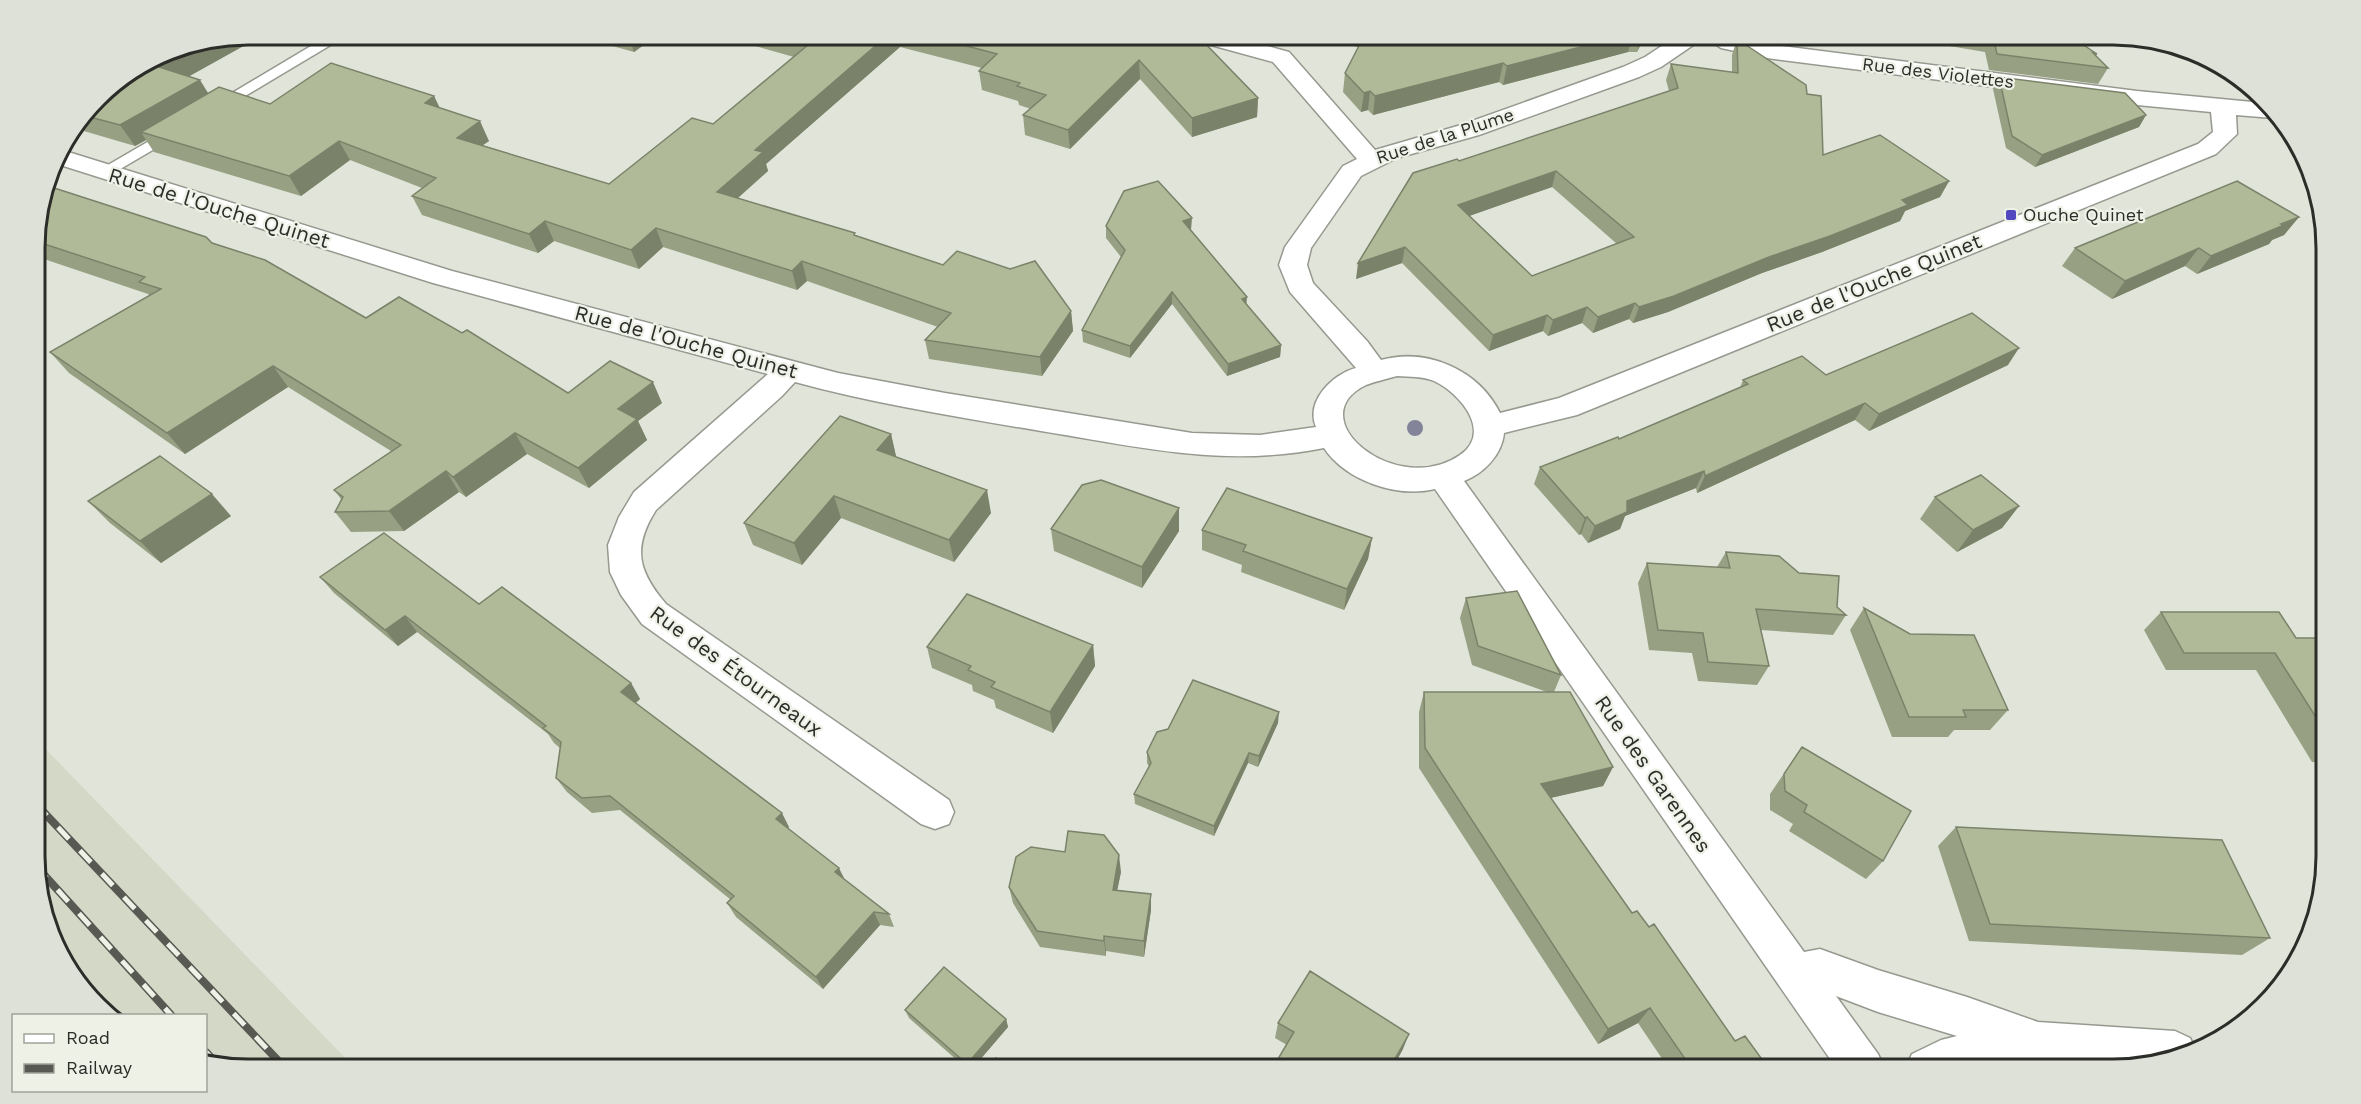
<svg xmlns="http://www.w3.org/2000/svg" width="2361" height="1104" font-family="'Work Sans',sans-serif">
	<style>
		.built { fill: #d4d8c7 }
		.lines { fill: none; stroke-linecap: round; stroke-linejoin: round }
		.service-casing { stroke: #96998f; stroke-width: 3 }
		.minor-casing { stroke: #96998f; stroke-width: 3 }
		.service { fill: #fff; fill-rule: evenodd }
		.minor { fill: #fff; fill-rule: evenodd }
		.rail-casing { stroke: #585953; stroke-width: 8 }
		.rail { stroke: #eef1e6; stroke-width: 5; stroke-dasharray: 16; stroke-linecap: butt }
		.tree { fill: #838499 }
		.wall { fill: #97a083; fill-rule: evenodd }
		.shaded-wall { fill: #7b826a }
		.building { fill: #b0ba98; stroke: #7b826a; stroke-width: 1.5; fill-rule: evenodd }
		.poi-dot { fill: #5147be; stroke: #eef1e6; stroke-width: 2 }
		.labels { text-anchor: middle; stroke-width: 4.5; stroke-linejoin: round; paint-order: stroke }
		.far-street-label { font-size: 18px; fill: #2c2d29; stroke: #eef1e6 }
		.far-poi-label { font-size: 18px; fill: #2c2d29; stroke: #eef1e6; text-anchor: start }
		.street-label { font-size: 21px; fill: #2c2d29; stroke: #eef1e6 }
		.rim { fill: none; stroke: #2c2d29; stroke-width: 3 }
	</style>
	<rect width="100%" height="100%" fill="#e1e4d9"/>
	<path class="built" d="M36,739L356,1069H248L206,1061V1016L117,1015L79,986L36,884Z"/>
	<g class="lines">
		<g class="service-casing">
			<path id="service" d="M331,34H349L220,111H210L207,108Z
				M175,126L183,131L180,134L110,175H98L96,172Z"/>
		</g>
		<g class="minor-casing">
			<path id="minor" d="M1186,34H1224L1289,52L1375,150L1461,125L1623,67L1645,57L1680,34H1731L1767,44L2137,91L2263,103L2280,116L2273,118L2236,115L2237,134L2216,154L1577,415L1504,433C1502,455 1483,474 1464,481L1804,952L1820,949L1878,970L1967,997L2038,1022L2175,1031L2190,1038L2194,1046L2127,1069L2043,1066L2038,1069H1905L1912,1054L1941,1040L1957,1036L1878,1012L1836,996L1878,1054L1885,1069H1837L1435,489C1397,498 1346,481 1324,448C1223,468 1140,447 1041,431C958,417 876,404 795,382L782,396L656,510C632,548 638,571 666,604L949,800L954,812L949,824L935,829L921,824L642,624L621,595L610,572L608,545L619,517L634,492L768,374L433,283L54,163L60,149L65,151L452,271L838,373L945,393L1192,433L1260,435L1316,427C1305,401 1333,374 1356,368L1290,292L1279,265L1285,247L1343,166L1357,159L1273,62L1189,39ZM1705,37L1721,48L1767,58L2137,105L2211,112L2213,132L2198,144L1559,398L1500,413C1479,370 1427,347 1381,360L1367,341L1313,283L1307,265L1311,248L1361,176L1397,158L1479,135L1639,77L1661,67ZM1397,376C1409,377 1423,376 1434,381C1460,393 1493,432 1460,455C1396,499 1298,418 1366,385C1376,381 1387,379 1397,376Z"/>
		</g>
		<use href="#service" class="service"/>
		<use href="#minor" class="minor"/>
		<g class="rail-casing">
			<path id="rail" d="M36,804L286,1069
				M36,866L172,1016
				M206,1052L216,1063"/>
		</g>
		<use href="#rail" class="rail"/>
	</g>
	<circle class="tree" cx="1415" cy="428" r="8"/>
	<path class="wall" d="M265,34L189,76L208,93L270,104L434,96L440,108L489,141L482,145L609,184L713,124L794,57L713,34H1196L1258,98L1257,117L1192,137L1140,79L1070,149L1025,135L1023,115L1031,109L1019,105L1018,101L982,90L979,71L982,68L900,47L766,164L768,171L738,198L856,236L1071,311L1073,331L1042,376L929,359L925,340L938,327L807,281L797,290L663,247L639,269L554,241L538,253L422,215L412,196L422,188L350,160L301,196L154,152L146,140L135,146L77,129L73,131L107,88Z
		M569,34H659L634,52Z
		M1334,34H1646L1637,52H1628L1503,85L1499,82L1373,115L1368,110L1361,112L1343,92L1345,73L1358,47L1334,41Z
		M1878,34H2067L2097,54L2096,56L2108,68L2098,84L1989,70L1985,52Z
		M1737,39L1807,94L1823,155L1949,181L1940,197L1905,211L1900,221L1822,252L1762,273L1668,312L1633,323L1629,319L1593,333L1582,323L1548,336L1543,331L1489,351L1402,263L1356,279L1459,161L1669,91L1666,80L1671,64L1732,72V55ZM1552,187L1617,244L1532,276L1469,216Z
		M1999,77L2146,115L2139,127L2035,167L2006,148L1993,89Z
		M2299,217L2284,235L2272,240L2269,244L2197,274L2185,266L2112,299L2062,266L2075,248Z
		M1106,226L1191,230L1246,304L1281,345L1280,357L1227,376L1172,304L1130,358L1083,342L1082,330L1121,257L1106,238Z
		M35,234L212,243L366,318L568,393L662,403L638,421L647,440L589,488L527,454L466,497L459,492L404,531L351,532L335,512L341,499L334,490L391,451L288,387L185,454L69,373L50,352L150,296L148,294L35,256Z
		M2008,365L1869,431L1855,420L1697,493L1696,488L1625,516L1620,529L1588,543L1581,534L1579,535L1534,484L1540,467L1619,439L1740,388L1743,380Z
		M891,434L896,457L991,513L954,562L841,518L802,565L753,545L744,523Z
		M1935,497L2019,506L2002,528L1957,552L1920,519Z
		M88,501L231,516L161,563L110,523Z
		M1179,508V531L1142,588L1054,551L1051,529Z
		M1202,530L1372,538L1368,559L1344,610L1241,572L1242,565L1202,550Z
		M1726,552L1837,607L1846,615L1833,635L1761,630L1769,666L1757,685L1698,681L1692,653L1649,650L1638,583L1647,563L1717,567Z
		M320,577L479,604L631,683L640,699L636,703L789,827L788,828L845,880L889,914L894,927L880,925L823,989L736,917L727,903L731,900L620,810L592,813L567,792L556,778L560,748L554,743L548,734L417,632L398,646L334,593Z
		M1466,598L1561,675L1554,692L1613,767L1603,786L1551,798L1632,913L1649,927L1735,1041L1769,1069H1669L1638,1023L1598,1044L1419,768V712L1424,692H1547L1472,665L1460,618Z
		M1864,608L1910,634L2008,710L1990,730H1954L1948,737H1892L1850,630Z
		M2161,612L2296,638H2326V762H2312L2256,670H2166L2144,630Z
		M1093,645L1095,666L1053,733L996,708L994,700L973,691L972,685L932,668L927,647Z
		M1278,723L1258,767L1248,763L1214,836L1135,804L1134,794L1149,767L1147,763V752Z
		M1802,747L1883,861L1866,879L1789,831L1793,824L1770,810V794Z
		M1956,827L2270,938L2242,955L1969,941L1938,846Z
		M1121,872L1117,890L1151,894V910L1144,957L1106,951V956L1040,947L1013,903L1009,887Z
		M905,1010L1006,1019L1008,1027L972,1069H967L909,1018Z
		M1278,1023L1403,1049L1392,1069H1272L1287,1045L1275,1038Z"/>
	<path class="shaded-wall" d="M248,34H265L170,87L156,66L196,45Z
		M628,34H659L634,52Z
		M889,34H898L900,47L766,164L768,171L723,211L717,192L755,150Z
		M1631,34H1633L1628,52L1503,85L1507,66Z
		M1642,34H1646L1637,52Z
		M1139,60L1140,79L1070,149L1068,130Z
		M1503,63L1499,82L1373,115L1375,96Z
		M200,80L213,101L141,132L146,140L135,146L120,125Z
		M1370,91L1368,110L1361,112L1364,93Z
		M434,96L443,116L425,103Z
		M1258,98L1257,117L1192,137V118Z
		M2146,115L2139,127L2035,167L2042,155Z
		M480,121L489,141L466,157L457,138Z
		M339,141L350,160L301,196L289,176Z
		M1556,171L1552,187L1455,221L1458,205Z
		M1949,181L1940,197L1905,211L1900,221L1822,252L1762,273L1668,312L1633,323L1639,307Z
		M2299,217L2284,235L2272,240L2269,244L2197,274L2211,256Z
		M1192,218L1191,230L1183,221Z
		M545,221L554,241L538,253L529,234Z
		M656,228L663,247L639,269L631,250Z
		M1405,247L1402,263L1356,279L1358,263Z
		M2199,248L2185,266L2112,299L2125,281Z
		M802,261L807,281L797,290L792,271Z
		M1172,292V304L1130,358V346Z
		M1247,297L1246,309L1242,299Z
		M1635,303L1629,319L1593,333L1598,317Z
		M1587,307L1582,323L1548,336L1553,320Z
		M1071,311L1073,331L1042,376L1040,357Z
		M1547,315L1543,331L1489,351L1493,335Z
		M1281,345L1280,357L1227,376L1228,364Z
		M2019,348L2008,365L1869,431L1879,414Z
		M273,366L288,387L185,454L167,433Z
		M653,382L662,403L638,421L647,440L589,488L578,468L618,409Z
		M1865,403L1855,420L1697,493L1705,476Z
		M515,433L527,454L466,497L453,477Z
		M891,434L896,456L883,472L877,450Z
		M446,471L459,492L404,531L389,511Z
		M1704,471L1696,488L1625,516L1620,529L1588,543L1595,526L1627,501Z
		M987,490L991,513L954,562L949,540Z
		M212,494L231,516L161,563L140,541Z
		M834,496L841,518L802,565L794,543Z
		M2019,506L2002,528L1957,552L1973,530Z
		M1179,508V531L1142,588V567Z
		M1587,517L1581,534L1579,535L1585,518Z
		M1372,538L1368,559L1344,610L1347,589Z
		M405,616L417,632L398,646L385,630Z
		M1093,645L1095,666L1053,733L1050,712Z
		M631,683L640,699L631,707L621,692Z
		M1279,712L1278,723L1258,767L1259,756Z
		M1249,753L1248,763L1214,836V826Z
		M1613,767L1603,786L1532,802L1541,784Z
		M782,813L789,827L784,833L776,819Z
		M1119,855L1121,872L1114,906L1113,890Z
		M839,868L846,882L835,872Z
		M1151,894V910L1144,957V941Z
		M874,912L880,925L823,989L816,977Z
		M1104,936L1106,951V956L1104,941Z
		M1650,1008L1638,1023L1598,1044L1608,1029Z
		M1006,1019L1008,1027L972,1069H969L967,1064Z
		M1409,1034L1403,1049L1392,1069H1389Z"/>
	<path class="building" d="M774,34H889L755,150L763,152L717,192L855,233L854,235L943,265L957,251L1010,269L1035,261L1071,311L1040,357L925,340L951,313L802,261L792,271L656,228L631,250L545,221L529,234L412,196L436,178L339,141L289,176L141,132L219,87L270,104L331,63L434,96L425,103L480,121L457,138L609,184L692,118L713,124L809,44Z
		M921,34H1196L1258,98L1192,118L1139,60L1068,130L1023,115L1046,95L1017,86L1020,83L979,71L997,54Z
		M1365,34H1631L1507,66L1503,63L1375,96L1370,91L1364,93L1345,73Z
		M1984,34H2067L2097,54L2093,53L2108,68L1997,54L1993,36Z
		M1737,39L1806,85L1807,94L1821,96L1823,155L1880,135L1949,181L1902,200L1908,205L1830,236L1769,257L1674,296L1639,307L1635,303L1598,317L1587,307L1553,320L1547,315L1493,335L1405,247L1358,263L1413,173L1457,159L1459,161L1678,88L1671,64L1738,73ZM1556,171L1634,237L1532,276L1458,205Z
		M196,45L156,66L200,80L120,125L86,116L107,88L166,51Z
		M1999,77L2125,93L2146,115L2042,155L2012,136Z
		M1158,181L1192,218L1183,221L1247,297L1242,299L1281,345L1228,364L1172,292L1130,346L1082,330L1125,250L1106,226L1124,191Z
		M2237,181L2299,217L2281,224L2284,225L2211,256L2199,248L2125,281L2075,248Z
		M48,186L206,237L212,243L265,260L366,318L399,297L462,333L467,330L568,393L610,361L653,382L618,409L637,419L578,468L515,433L453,477L446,471L389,511L335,512L343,497L334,490L401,445L273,366L167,433L50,352L161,289L139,282L145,277L35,241V234Z
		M1972,313L2019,348L1879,414L1865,403L1705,476L1704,471L1627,501V512L1595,526L1587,517L1585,518L1540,467L1618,437L1619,439L1748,384L1743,380L1802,356L1826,375Z
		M840,416L891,434L877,450L987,490L949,540L834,496L794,543L744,523Z
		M160,456L212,494L140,541L88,501Z
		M1981,475L2019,506L1973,530L1935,497Z
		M1101,480L1179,508L1142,567L1051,529L1082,485Z
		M1227,488L1372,538L1347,589L1243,551L1246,545L1202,530Z
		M384,533L479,604L502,587L631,683L621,692L782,813L776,819L839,868L835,872L889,914L874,912L816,977L727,903L734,896L610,796L582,798L556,778L561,742L543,728L546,726L405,616L385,630L320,577Z
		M1726,552L1779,556L1799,573L1839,576L1837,607L1846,615L1756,609L1769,666L1708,662L1703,633L1658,630L1647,563L1730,568Z
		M1517,591L1561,675L1478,646L1466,598Z
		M967,594L1093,645L1050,712L991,687L995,682L968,670L971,666L927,647Z
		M1864,608L1910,634L1974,635L2008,710H1963L1966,717H1909Z
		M2161,612H2279L2296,638H2326V733L2275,653H2184Z
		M1193,680L1279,712L1259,756L1249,753L1214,826L1134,794L1151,763L1147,752L1157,732L1168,729Z
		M1424,692H1570L1613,767L1541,784L1632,913L1637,911L1649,927L1654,924L1735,1041L1745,1036L1769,1069H1692L1650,1008L1608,1029L1425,748Z
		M1802,747L1911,811L1883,861L1804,812L1807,805L1785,791L1784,774Z
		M1956,827L2222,840L2270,938L1990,924Z
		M1068,831L1104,835L1119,855L1113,890L1151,894L1144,941L1104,936V941L1037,931L1009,887L1016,857L1031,847L1065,852Z
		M944,967L1006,1019L967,1064L905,1010Z
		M1310,971L1409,1034L1389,1069H1272L1294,1032L1278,1023Z
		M996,1058L1012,1069H987Z"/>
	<rect class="poi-dot" x="2005" y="209" width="12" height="12" rx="3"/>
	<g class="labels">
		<g class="far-street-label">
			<text transform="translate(1938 73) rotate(7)" y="6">Rue des Violettes</text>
			<text transform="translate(1445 136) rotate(-18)" y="6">Rue de la Plume</text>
		</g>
		<g class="far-poi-label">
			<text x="2023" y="221">Ouche Quinet</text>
		</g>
		<g class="street-label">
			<text transform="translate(219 208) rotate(17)" y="7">Rue de l'Ouche Quinet</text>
			<text transform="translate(1874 283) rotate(-22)" y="7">Rue de l'Ouche Quinet</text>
			<text transform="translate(686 342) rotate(15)" y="7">Rue de l'Ouche Quinet</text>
			<text transform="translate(736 671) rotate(36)" y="7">Rue des Étourneaux</text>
			<text transform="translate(1653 774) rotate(55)" y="7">Rue des Garennes</text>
		</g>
	</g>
	<path d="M0 0H2361V1104H0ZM248 45H2113A203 203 0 0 1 2316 248V856A203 203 0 0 1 2113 1059H248A203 203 0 0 1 45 856V248A203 203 0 0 1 248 45Z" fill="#dee1d7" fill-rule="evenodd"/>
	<path class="rim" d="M248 45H2113A203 203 0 0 1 2316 248V856A203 203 0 0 1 2113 1059H248A203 203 0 0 1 45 856V248A203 203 0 0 1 248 45Z"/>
	<rect x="12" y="1014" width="195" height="78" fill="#eef1e6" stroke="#a0a39a" stroke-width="1.5"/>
	<rect x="24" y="1034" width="30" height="9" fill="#ffffff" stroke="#a0a39a" stroke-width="1.5"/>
	<text x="66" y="1044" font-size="18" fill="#2c2d29">Road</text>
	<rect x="24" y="1064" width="30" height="9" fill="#585953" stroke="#a0a39a" stroke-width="1.5"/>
	<text x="66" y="1074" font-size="18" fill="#2c2d29">Railway</text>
</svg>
